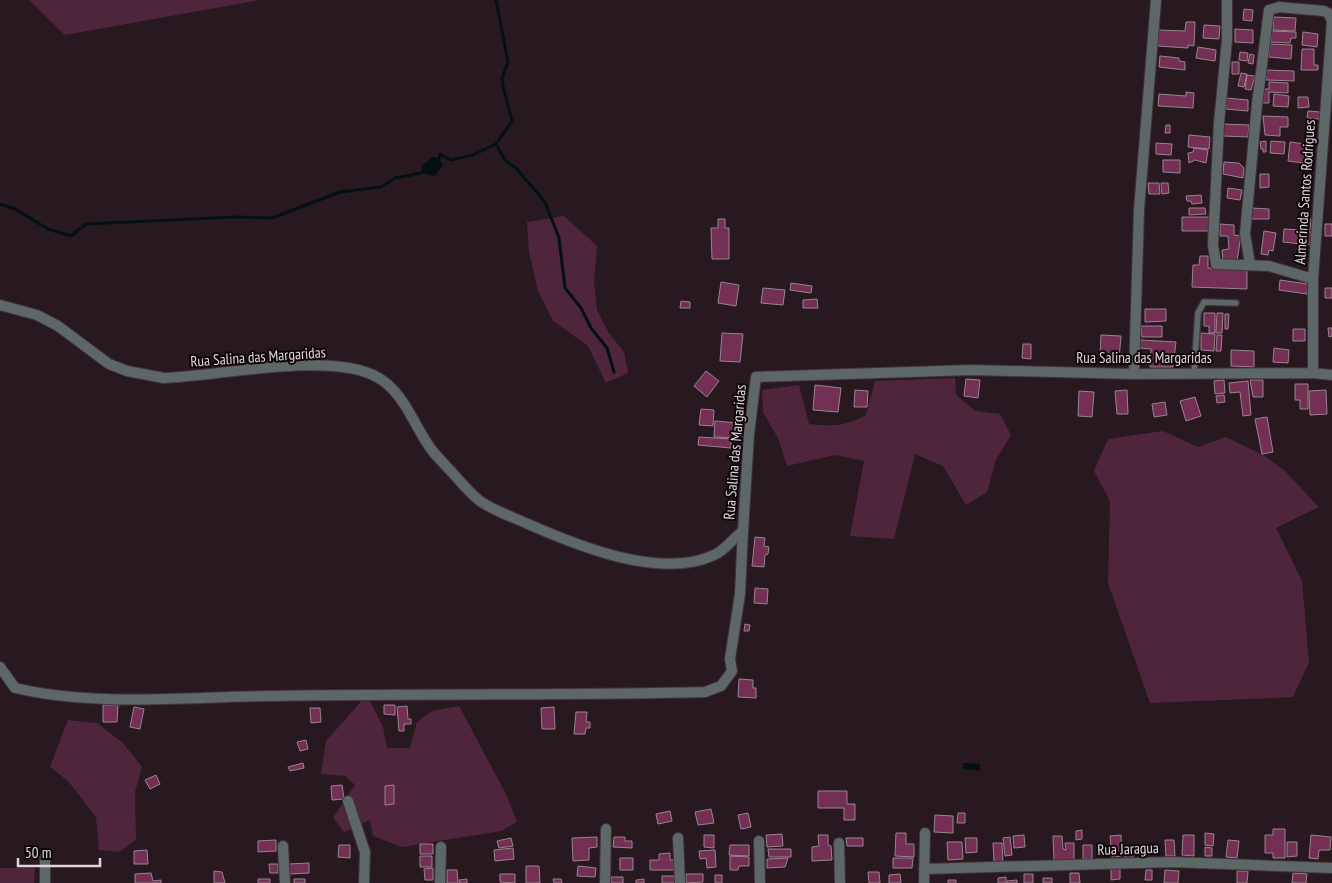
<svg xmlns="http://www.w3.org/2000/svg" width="1332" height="883" font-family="'PT Sans Narrow',sans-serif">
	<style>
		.green { fill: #4f253b }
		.water { fill: #041111 }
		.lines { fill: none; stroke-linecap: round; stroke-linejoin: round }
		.stream { stroke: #041111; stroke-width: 3 }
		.building { fill: #733054; stroke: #99848d }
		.lane-casing { stroke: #42333a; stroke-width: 8 }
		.street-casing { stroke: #42333a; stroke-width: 12 }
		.lane { stroke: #5d6767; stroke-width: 5.5 }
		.street { stroke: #5d6767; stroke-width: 10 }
		.labels { text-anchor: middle; stroke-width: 4; stroke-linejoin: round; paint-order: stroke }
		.street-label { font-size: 15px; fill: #e0d5da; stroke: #0d0609 }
	</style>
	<rect width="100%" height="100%" fill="#281920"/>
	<path class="green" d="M29,0H260L65,35Z
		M564,216L597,246L594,283L597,310L609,333L624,352L628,373L606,383L588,346L553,321L538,291L529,252L527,222Z
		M955,378L956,395L975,411L1000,414L1011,435L996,460L987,492L966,505L943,466L915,454L894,539L850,536L864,461L835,455L787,466L778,438L763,412L762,390L799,385L809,424C831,427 847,426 866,415L875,381Z
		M1163,431L1198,447L1226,437L1263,455L1284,470L1319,507L1276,528L1302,581L1309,662L1293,697L1150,703L1108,583L1110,501L1094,471L1108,439Z
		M367,695L383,727L387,748H410L417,722L432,711L459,706L506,794L517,822L501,831L402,847L373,836L370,820L344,832L333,818L355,785L345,776L321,774L326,741Z
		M68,720L97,723L123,743L142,767L135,792L136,839L120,852L99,850L96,817L68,781L50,767Z
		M0,868H35L34,883H0Z"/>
	<path class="water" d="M433,157L439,158L443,165L435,176L421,173L422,165Z
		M963,763L980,764V771L963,769Z"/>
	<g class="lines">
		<path class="stream" d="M496,144L505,160L516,168L545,202L559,238L565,288L581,308L591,328L607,348L614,372
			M439,158L440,154L451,160L473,155L496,144L512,121L503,86L502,78L508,62L496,0
			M0,204L15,209L48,229L71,236L86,224L234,217L272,218L340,192L381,187L395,178L421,173"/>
	</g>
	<path class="building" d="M1244,9L1253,10L1252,21L1243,20Z
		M1274,17L1296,18L1295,31L1273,30Z
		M1186,22H1195L1194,46L1188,45V48L1158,46V30L1185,31Z
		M1204,25L1220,26L1219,39L1203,38Z
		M1235,29L1253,30V43L1235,42Z
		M1271,31L1296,32V38H1291L1290,43L1271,42Z
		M1303,32L1318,34L1317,47L1302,45Z
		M1270,44L1292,45L1291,59L1269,57Z
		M1198,47L1216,50L1215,61L1196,58Z
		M1302,49H1314V65H1318V70H1301Z
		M1240,52L1248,53L1247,61L1239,60Z
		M1250,54L1254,55L1253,64L1248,63Z
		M1160,56L1179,58V61L1185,62V70L1159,67Z
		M1232,62H1239V74H1232Z
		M1266,70L1294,71V81L1266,80Z
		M1241,73L1247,74L1244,87L1238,86Z
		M1247,75L1255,76L1251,90L1245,89Z
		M1269,82L1288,83V93L1269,92V103H1261L1262,89H1269Z
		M1186,92L1194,93L1193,108L1158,106L1159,94L1186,96Z
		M1274,94L1289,96L1288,107L1273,106Z
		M1298,97H1308L1309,107L1298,108Z
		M1226,98L1248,100V111L1226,109Z
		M1308,111L1320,112L1319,119L1307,118Z
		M1263,116L1288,117V127H1280V136L1265,135Z
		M1224,124L1249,125L1248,137L1223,136Z
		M1166,125H1170V133H1165Z
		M1189,135L1210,137L1209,149L1188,147Z
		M1266,141V152H1263V149H1261L1260,142Z
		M1271,141L1285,142L1284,154L1270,153Z
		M1290,142L1306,144L1304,163L1288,161Z
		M1156,143L1172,144L1171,155L1156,154Z
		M1194,148L1208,150L1206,163L1195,160L1189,163L1188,153L1193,152Z
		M1163,160H1180V173L1163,172Z
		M1224,162L1239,163L1244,168L1243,178L1223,174Z
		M1260,174H1269V187L1260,188Z
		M1148,183H1159L1160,194H1149Z
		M1161,183H1168L1169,193L1162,194Z
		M1228,188L1242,190L1240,200L1227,198Z
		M1201,195L1202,203L1192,204L1191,201H1187L1186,196Z
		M1189,208H1205L1206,214L1189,215Z
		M1251,208L1269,209V219H1251Z
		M1182,217H1211V231H1182Z
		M718,219H725V228H729V259H712L711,228H718Z
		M1300,219H1311L1310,230L1299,229Z
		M1220,224L1234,225V235L1241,236L1237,261L1223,262L1222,250L1229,249L1228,236H1220Z
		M1325,224H1332V236H1325Z
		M1284,229L1302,230L1301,244L1283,242Z
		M1264,231L1276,233L1273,251L1269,250L1268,255L1261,254Z
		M1304,231L1311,232L1310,245L1303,244Z
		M1200,256H1208V268L1247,269V289L1192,287L1193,265H1199Z
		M1280,280L1308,284L1307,294L1279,290Z
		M721,282L739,285L736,306L718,303Z
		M791,283L812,286L811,293L790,290Z
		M763,288L785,290L783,305L761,303Z
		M1325,288H1332V298H1325Z
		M817,299L818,308H803V300Z
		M681,301L690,302V308H680Z
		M1145,309H1166V321L1145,322Z
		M1204,313H1215V333H1209V326H1204Z
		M1217,313H1223L1222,333H1216Z
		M1225,314H1229L1228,329H1225Z
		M1141,326H1162V337H1142Z
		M1328,328H1332V336L1329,337Z
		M1293,329H1305V341H1293Z
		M722,333L743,334L740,362L720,361Z
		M1201,333L1215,334L1214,351L1201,350Z
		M1101,335L1121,336L1119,359L1100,357Z
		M1217,335H1222L1221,351H1216Z
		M1141,340L1176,342L1173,367H1150L1151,349L1140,348Z
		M1023,344H1031V359L1022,358Z
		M1274,348L1289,350L1288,363L1273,362Z
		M1231,350L1254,351V367L1231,366Z
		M706,371L719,381L707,397L694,386Z
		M966,379L980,380L978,398L964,396Z
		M1224,380L1225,393L1215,394L1214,381Z
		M1250,380H1263V397H1253Z
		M1248,381L1251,415L1243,416L1240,392L1230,393L1229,383Z
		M1295,384H1308V409H1300V400H1295Z
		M815,385L841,388L838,412L813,410Z
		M855,390L868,391L867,407H854Z
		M1127,390L1128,414H1117L1115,391Z
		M1326,390L1327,414L1310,415L1309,391Z
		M1079,391L1094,392L1092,417L1078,416Z
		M1224,395L1225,402L1217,403L1216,396Z
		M1195,397L1201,416L1186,421L1180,401Z
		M1165,402L1167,415L1154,417L1152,404Z
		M701,409L714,410L713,426L699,425Z
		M1267,417L1273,452L1262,454L1255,419Z
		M715,421L738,423L737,438L714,437Z
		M699,437L731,439V448L698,445Z
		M755,537L765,538L764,546L769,547L768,554L765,555L764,567L752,566Z
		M755,588L768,589L767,604L754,603Z
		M745,624L750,625L749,631H744Z
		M739,679L753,680V688H756V698L738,697Z
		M103,705H118L117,722H103Z
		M384,705H395V715L384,714Z
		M407,706L408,719H411V724H404V731H399L397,707Z
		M134,707L144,709L140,729L130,727Z
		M554,707L555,729H542L541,708Z
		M310,708H320L321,722L311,723Z
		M576,712H587L586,722H590V728H586L585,734H574Z
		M306,740L308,749L300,751L297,742Z
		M303,763L304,768L290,771L288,767Z
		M156,775L160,784L150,789L145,780Z
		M342,785L344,799L332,800L331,786Z
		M394,785V804L385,805V786Z
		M818,791H847V804H855V820H844V808H818Z
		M711,809L714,823L698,825L695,812Z
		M670,811L672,821L658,824L656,814Z
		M748,813L751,827L741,829L738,815Z
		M958,813H965V823H957Z
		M935,815L953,816V833L934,832Z
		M1273,829H1285V858H1273V853H1265V835H1273Z
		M1082,830V839L1076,840V831Z
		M896,833H906V844H914V857L895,856Z
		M1205,833L1214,834L1213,846L1205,845Z
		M782,834L783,846L767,847L766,835Z
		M704,835H714V848L704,847Z
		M818,835H828V845L831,846L832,860L812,861V847L819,846Z
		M1024,835L1025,847L1014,848L1013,836Z
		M1121,835L1122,856L1112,857L1110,836Z
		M1183,835H1194V856L1182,855Z
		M1311,835L1331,837L1330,850H1319L1318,859L1309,858Z
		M1053,836H1062L1063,849L1066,850L1065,843H1074V861H1054Z
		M597,837V847L589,848V860L573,861L572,838Z
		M614,837H625V841H632V848L613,847Z
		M1010,837L1012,855L1005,856L1003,838Z
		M511,838L513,846L499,848L497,841Z
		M846,838H863V846H847Z
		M965,838H977V852L966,853Z
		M276,840V851L258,852V841Z
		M1165,840H1174L1175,856H1166Z
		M1228,840L1239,841L1237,858L1226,857Z
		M947,842H962L963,859L948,860Z
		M1287,842H1297V856L1287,857Z
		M993,843H1002L1003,862H994Z
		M420,844H433V854H420Z
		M339,845H350V858L338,857Z
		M730,845H749V856L729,855Z
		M1083,845H1092V859H1083Z
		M1125,847H1132L1133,858H1125Z
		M1205,847L1212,848V856H1205Z
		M513,848L514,859L495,861L494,850Z
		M768,849H791V857H769Z
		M147,850L148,864H134V851Z
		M715,850L716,867L707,868L706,858L700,859L699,851Z
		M670,853V860H674V870H650V860H659V854Z
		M420,856H432V867H420Z
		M730,856L749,857V866H739L738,870H730Z
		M620,858H633V870H620Z
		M788,858L785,867L767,868V859Z
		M893,858H913L912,868H893Z
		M309,863V873L289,874V864Z
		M269,864H278V873H270Z
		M526,866H539L540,883H526Z
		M578,866L596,868L595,877L577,876Z
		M433,868V880H425L424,869Z
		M1120,868V879L1111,880V869Z
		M447,870H457L458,883H447Z
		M1146,870H1152V880H1145Z
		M1165,870L1179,871L1178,883H1164Z
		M214,871L222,872L225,883H214Z
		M1237,871H1248L1247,883H1237Z
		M868,872H879L880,883H869Z
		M151,873L153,881L161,880V883H135V874Z
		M1070,873H1079L1080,883H1070Z
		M1293,873L1307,874L1306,883H1292Z
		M500,874H515V883L500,882Z
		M686,874H703V882L686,883Z
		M900,874L901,883H889V875Z
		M1024,874H1033V883H1024Z
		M715,875H722V883H715Z
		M662,876H675V883H662Z
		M611,877H623V883H611Z
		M1006,877V883H998V878Z
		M1043,878H1052V883H1043Z
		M258,879H270V883H258Z
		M294,879H305V883H294Z
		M467,879V883H460L459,880Z
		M553,879H561L562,883H554Z
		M644,879V883H636V880Z
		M948,880H956V883H948Z
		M1017,880V883H1007V881Z"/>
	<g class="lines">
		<g class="lane-casing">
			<path id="lane" d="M1194,374L1198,313L1204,302L1236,303"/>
		</g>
		<g class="street-casing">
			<path id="street" d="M1227,0V40L1219,123L1213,245L1216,264L1269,266L1313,279
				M1250,264L1245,234L1257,104L1269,10L1279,7L1324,11L1328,13L1332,21L1313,279V373
				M0,305L37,315L58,326L109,364L127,371L164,378C220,376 330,351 377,377C403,391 413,423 429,446C433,453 440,459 446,466C457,477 468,492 480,501C494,511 513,517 528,524C578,546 661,580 714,555C726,550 733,538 743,531L749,434L756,377L971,370L1134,374L1313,373L1332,375
				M1134,374L1139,210L1156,0
				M0,667L15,688C97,707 184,697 267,696C413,693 559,696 705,692L721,686L732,671L730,659L740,594L743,531
				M348,801L365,852L364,883
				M678,838L680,883
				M759,841L760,883
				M839,843L840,883
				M283,846L285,883
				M924,869L1172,862L1332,868
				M45,883V857
				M440,883L441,847
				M605,883L606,829
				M924,883L925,833"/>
		</g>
		<use href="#lane" class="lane"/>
		<use href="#street" class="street"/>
	</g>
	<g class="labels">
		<g class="street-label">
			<text transform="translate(1305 192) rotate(-86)" y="5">Almerinda Santos Rodrigues</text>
			<text transform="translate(258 357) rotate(-4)" y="5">Rua Salina das Margaridas</text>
			<text x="1144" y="363">Rua Salina das Margaridas</text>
			<text transform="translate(735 452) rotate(-85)" y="5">Rua Salina das Margaridas</text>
			<text transform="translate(1128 849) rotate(-2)" y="5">Rua Jaragua</text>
		</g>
	</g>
	<path d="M18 858v8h82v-8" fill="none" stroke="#e0d5da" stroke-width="2.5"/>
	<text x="25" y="858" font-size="15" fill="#e0d5da" stroke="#0d0609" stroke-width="4" paint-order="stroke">50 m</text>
</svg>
